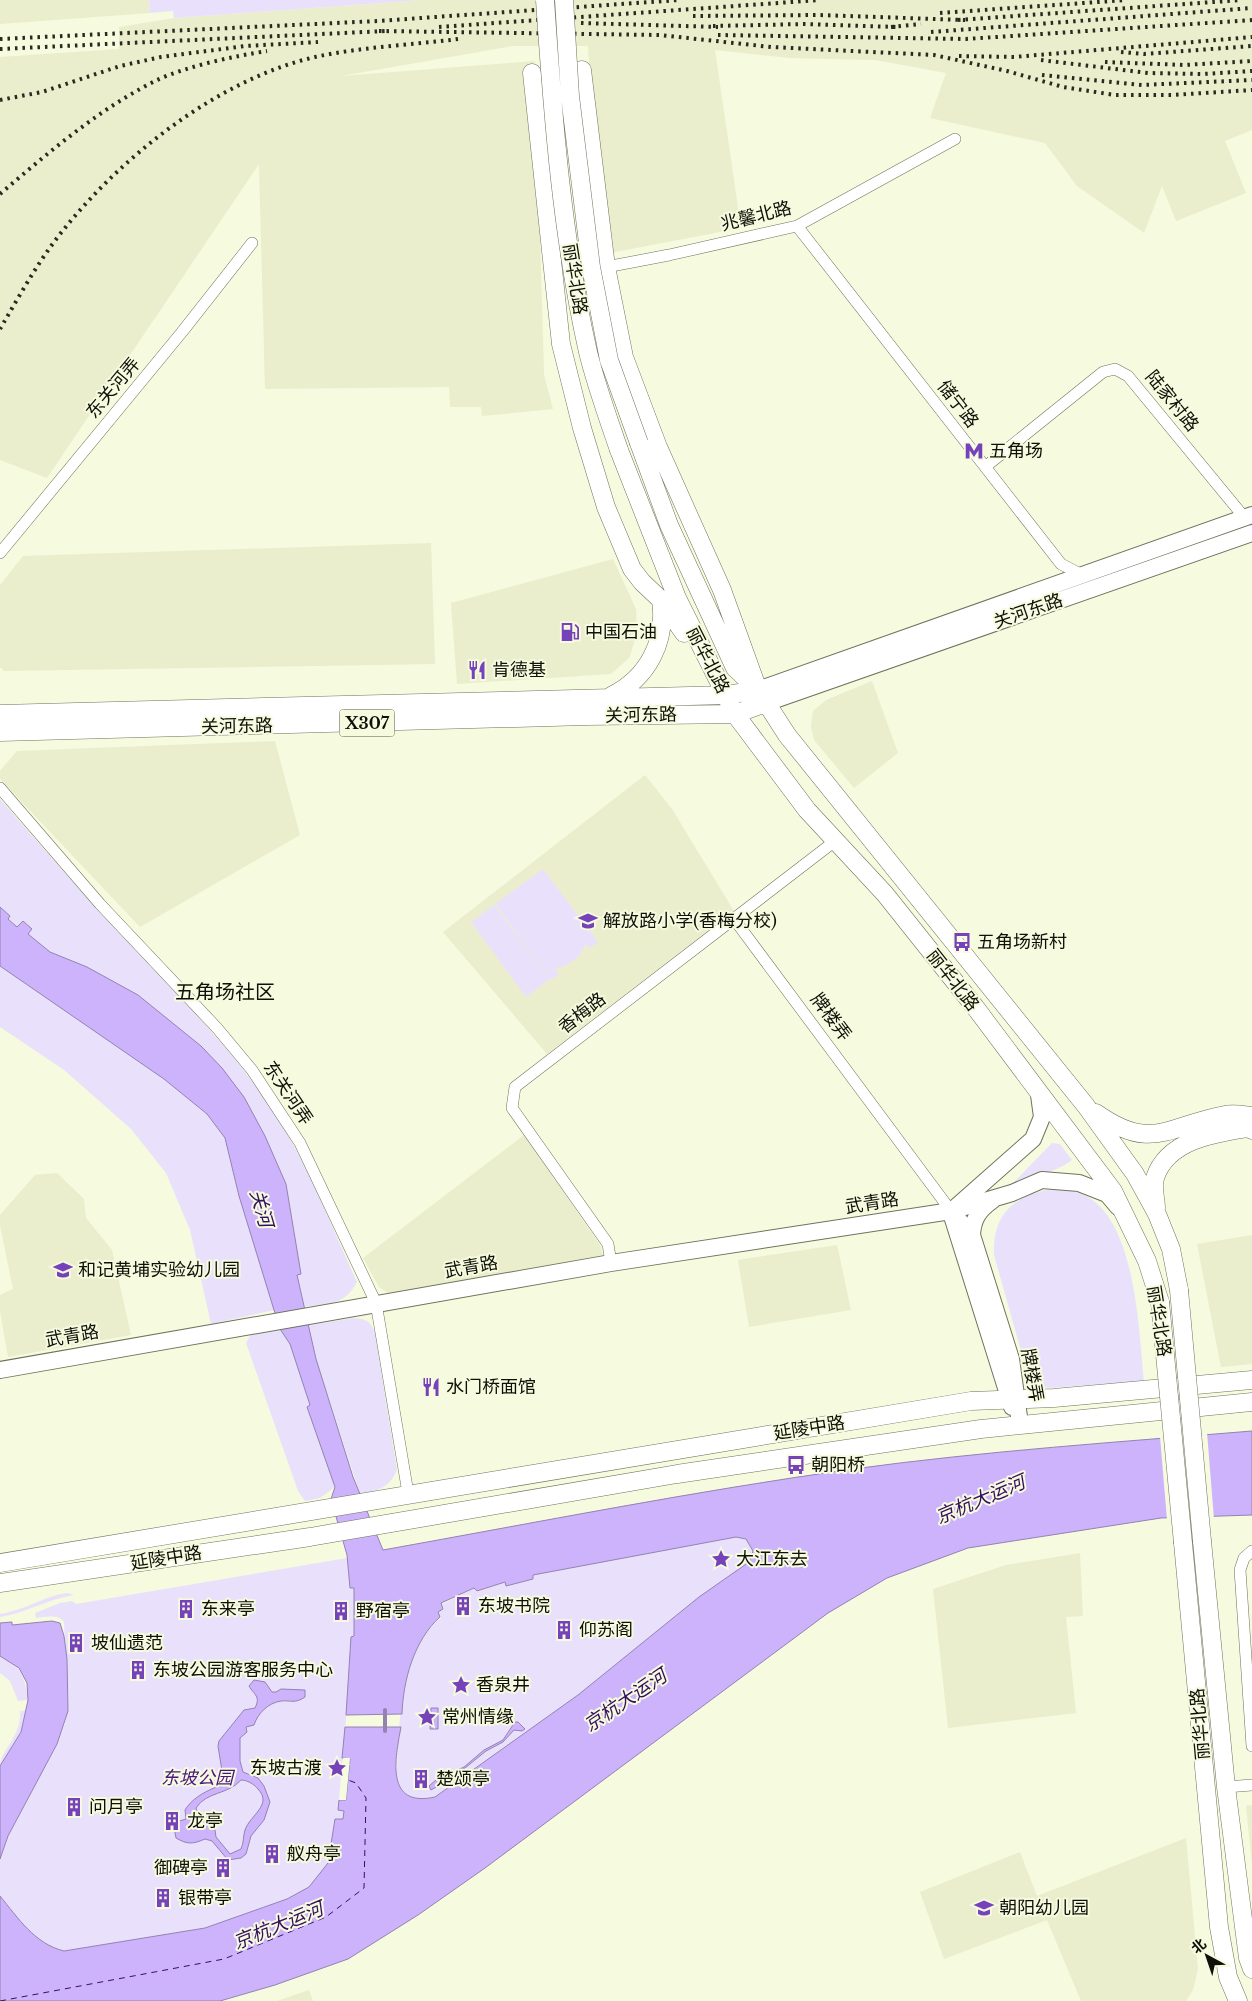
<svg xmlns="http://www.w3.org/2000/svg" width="1252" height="2001" font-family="'Libre Baskerville','Noto Sans SC',serif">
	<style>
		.built { fill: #eaeecc }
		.green { fill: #e9e1fb }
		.water { fill: #ccb3fb; stroke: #9382b2; fill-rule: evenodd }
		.pier { fill: #f6fadf }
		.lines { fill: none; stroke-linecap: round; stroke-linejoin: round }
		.stream { stroke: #9382b2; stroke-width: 4 }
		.ferry { stroke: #35105e; stroke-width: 1; stroke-dasharray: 6 5; stroke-linecap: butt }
		.street-casing { stroke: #70735c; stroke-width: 12 }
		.secondary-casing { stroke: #70735c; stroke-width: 18 }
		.primary-casing { stroke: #70735c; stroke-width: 19 }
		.street { stroke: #fff; stroke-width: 11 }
		.secondary { stroke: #fff; stroke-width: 16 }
		.primary { stroke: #fff; stroke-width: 18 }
		.rail { stroke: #282a1f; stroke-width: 4; stroke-dasharray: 2.5 5; stroke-linecap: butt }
		.primary-bridge-casing { stroke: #70735c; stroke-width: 19; stroke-linecap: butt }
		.primary-bridge { stroke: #fff; stroke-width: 18 }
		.labels { text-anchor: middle; stroke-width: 4; stroke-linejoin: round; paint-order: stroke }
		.shield { fill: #f6fadf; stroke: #545648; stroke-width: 1 }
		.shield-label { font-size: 16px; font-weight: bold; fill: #0f1007 }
		.street-label { font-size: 18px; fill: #0f1007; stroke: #f6fadf }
		.poi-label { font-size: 18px; fill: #0f1007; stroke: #f6fadf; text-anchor: start }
		.park-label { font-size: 18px; font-style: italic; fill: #49167d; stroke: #f6fadf }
		.water-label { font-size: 19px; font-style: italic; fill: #35105e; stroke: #f6fadf }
		.quarter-label { font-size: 20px; fill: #0f1007; stroke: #f6fadf }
	</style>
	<rect width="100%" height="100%" fill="#f6fadf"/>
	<path class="built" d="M0,0H149L150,13L0,24Z
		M424,0H1252V130L1225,141L1246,193L1176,221L1162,186L1144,233L1077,186L1045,143L930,118L946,73L875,60L790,58L715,50L741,228L610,253L593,139L588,46H513L341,76L535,61L544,375L553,409L482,416L481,407H450L449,387L265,389L259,164L47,478L0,460V57L119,49V27L174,18Z
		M431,543L435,664L4,671L0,667V585L23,556Z
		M613,559L636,609L637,634L629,658L611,674L457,684L451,603Z
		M872,681L898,753L854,788L814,740L811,726L813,711L826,700Z
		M275,741L300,835L140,927L0,779V771L17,751Z
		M645,775L672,809L734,911L547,1054L443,932Z
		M524,1135L600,1245L603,1256L599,1261L398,1294L388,1293L379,1287L363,1258Z
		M57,1173L84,1199L86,1218L112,1250L131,1335L8,1357L0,1311V1295L13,1289L0,1225V1215L35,1175Z
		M1252,1235V1364L1221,1367L1197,1244Z
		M837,1245L851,1310L749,1327L738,1260Z
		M1080,1553L1083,1616L1066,1617L1076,1713L948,1728L933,1589L1006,1565Z
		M1252,1805V1864L1246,1806Z
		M1186,1838L1198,1969L1193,1990L1186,2001H1081L1047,1920L944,1959L920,1892L1020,1852L1037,1896Z
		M309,1990L313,2001H277Z"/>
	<path class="green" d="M149,0H424L174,18L173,11L150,13Z
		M0,799C44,849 88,900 134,949C181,999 231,1048 270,1106C306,1160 330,1223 357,1282C344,1306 329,1303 304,1307L297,1275L301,1274L286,1184L265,1136L244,1097L201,1046L138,996L87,967L50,952L28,934L32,929L23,921L17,927L8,918L10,916L0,907Z
		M543,869L598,942L590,948L586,944C580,958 570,965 555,969L559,974L551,980L495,904Z
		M494,905L550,979L526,997L471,922Z
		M0,966L164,1079L207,1114L225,1138L239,1196L274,1310L211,1324L190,1230L166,1173L131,1129L64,1070L0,1027Z
		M1052,1143L1060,1144L1072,1160C1062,1169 1031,1178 1016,1185L1014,1182Z
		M1063,1188C1072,1191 1083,1193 1091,1199C1136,1229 1139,1332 1144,1381L1048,1388L1038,1384L1025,1365L994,1255C992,1209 1021,1191 1063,1188Z
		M354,1318C367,1319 371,1322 375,1333L397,1470C389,1488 378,1491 360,1494L316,1359L308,1325Z
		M280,1329L290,1344L296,1360L335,1487L320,1498L305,1501L298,1491L246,1343L251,1334Z
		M736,1537L746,1539L753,1551L749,1562L699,1597L578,1695L435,1797C416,1801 401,1798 397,1778C398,1730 400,1649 441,1618L438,1612L444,1609L442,1604L475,1588L477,1592L505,1582L506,1586L533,1579V1575Z
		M347,1558L350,1587L354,1588V1637H351L350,1673L338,1810L344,1811L343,1820L335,1819L328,1863L309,1887L287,1899L205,1928L64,1951C35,1944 18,1918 0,1896V1859L2,1849L64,1725L68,1711L64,1622C57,1614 46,1617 36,1618L35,1613L60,1603L72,1601L76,1604Z
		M67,1593L74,1595C48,1599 26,1613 0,1617V1614C26,1610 44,1596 67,1593Z
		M0,1656C20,1663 26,1680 28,1700L18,1701L10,1681L0,1673Z
		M28,1710L21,1732L0,1766C0,1750 22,1737 20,1711Z"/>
	<path class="water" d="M0,907L10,916L8,919L17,927L23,921L32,929L28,934L50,952L87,967L138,995L201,1046L222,1068L244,1097L265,1136L286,1184L301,1274L297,1275L316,1359L353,1477L383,1550C539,1522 695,1491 853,1469C985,1451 1119,1442 1252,1431V1515L1161,1518L968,1548L887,1578L828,1613L485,1868L418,1915L348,1959L275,1985L220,2001H0V1896C18,1918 35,1944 64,1951L205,1928L287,1899L309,1887L328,1863L335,1819H343L344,1811L338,1810L339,1800H346L350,1759L342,1758L345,1727H401C395,1759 385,1808 435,1797L578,1695L699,1597L749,1562L753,1551L746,1539L736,1537L533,1575V1579L506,1586L505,1582L477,1591L474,1588L441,1603L443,1609L438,1612L440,1617C414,1640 403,1681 402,1714L346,1715L351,1637L354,1636V1588H350L347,1555L331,1499L335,1487L307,1407L310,1405L290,1344L280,1329L274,1310L239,1196L225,1138L207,1114L164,1079L0,966Z
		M52,1621L60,1623L64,1636L67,1659L68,1711L57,1744L8,1836L0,1859V1766L21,1732L28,1700L27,1683L19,1668L0,1656V1623L12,1622V1625Z
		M254,1680L265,1682L272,1692H276L281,1689L305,1690V1697C295,1704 291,1700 281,1701C268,1703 258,1713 254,1725L246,1727L247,1732L240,1738V1761L243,1772L258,1778L264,1786L270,1802L264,1820L251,1836L246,1854L241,1858L228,1860L212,1841L205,1839C193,1844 188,1845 176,1838L173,1823L186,1819L185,1810C191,1800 202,1793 214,1788C221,1785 226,1786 232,1780L231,1774L222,1771L218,1746L219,1741L244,1710L255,1708C261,1696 254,1695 249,1686ZM241,1780C247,1780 254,1784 258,1789C273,1805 250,1815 245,1830C243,1836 244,1843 241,1849L230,1854L216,1837L214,1823L210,1817L198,1814L196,1808C207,1791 228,1795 241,1780Z
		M431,1708H438V1729H430Z
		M515,1722H518L525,1729L522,1731L514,1730L503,1742L486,1751L465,1768L444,1778L438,1786L431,1790L429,1786L436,1780L464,1767L484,1750L503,1740Z"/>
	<path class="pier" d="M1207,1432L1214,1519L1167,1520L1160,1437Z
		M343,1758H350L346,1800H339V1797H343L347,1761H343Z"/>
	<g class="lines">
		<path class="stream" d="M385,1731V1710"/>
		<path class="ferry" d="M0,2001L224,1959L326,1917L364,1888L366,1798L356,1783L348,1780"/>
		<g class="street-casing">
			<path id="street" d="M797,226L1061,564L1084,576
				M606,267L669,255L797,226L955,139
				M985,467L1103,372L1115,369L1128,376L1244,517
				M0,553L182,332L252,243
				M0,788L100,904L217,1028L252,1070L300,1143L376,1303L408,1493
				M734,919L951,1211
				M611,1263L608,1244L512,1108L515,1087L835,841
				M1252,1551L1244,1558L1240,1570L1252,1746
				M1226,1787L1252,1785"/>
		</g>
		<g class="secondary-casing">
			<path id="secondary" d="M758,690L1252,515
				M766,703L1252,533
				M956,1207L1033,1139L1042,1117L1039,1095
				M951,1211L972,1235L1011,1359L1020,1424
				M952,1216L1012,1407
				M972,1235C973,1218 979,1210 993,1200
				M0,1370L611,1263L951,1211L1012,1193L1042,1180L1079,1183L1107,1194L1118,1207"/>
		</g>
		<g class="primary-casing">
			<path id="primary" d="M582,70L606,267L624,357L658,447L722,590L757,687
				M532,73L561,344L582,428L606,507L632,569L642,582L661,600L684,633
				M639,443L669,525L735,668L758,690L787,735L1086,1106L1135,1174L1157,1214L1171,1249L1179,1290
				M619,450L677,598L735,714L807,810L885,894L975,1007L1113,1191L1147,1261L1160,1302
				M611,696C648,678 667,641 661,600
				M0,714L727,695L758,690
				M0,732L586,716L735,714L766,703
				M1096,1113C1152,1153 1169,1125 1225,1115C1233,1113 1243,1115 1252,1116
				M1156,1208C1156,1200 1152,1186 1155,1178C1167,1140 1215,1133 1248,1128L1252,1130
				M1202,1541L1226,1787L1248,1958L1252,1969
				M1183,1543L1219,1927L1228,1977L1238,2001
				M0,1563L971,1401L1054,1398L1252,1380
				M0,1583L310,1537L677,1474L981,1429L1252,1402"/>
		</g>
		<use href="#street" class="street"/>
		<use href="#secondary" class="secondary"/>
		<use href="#primary" class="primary"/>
		<path class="rail" d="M940,13L1127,0
			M693,16L819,15L965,20
			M958,20L1242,0
			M581,23L718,27
			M713,26L805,24L897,27
			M439,27L820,0
			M891,27L921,24
			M379,31L660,35L771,47L934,55L1007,71L1063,87L1115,95H1172L1252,90
			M931,32L1252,8
			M718,35L966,39L1252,20
			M0,39L378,21L679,0
			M0,49L386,31
			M1121,52L1144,54L1252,46
			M959,56L1014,57L1252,37
			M1041,60L1148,73L1203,74L1252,71
			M1105,62L1184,65L1252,61
			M1042,75L1142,85L1252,80
			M0,100L42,92L120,66L161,57L245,46L318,42
			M0,194C49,152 99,109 157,80C187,66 235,56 267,51
			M0,329C17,300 34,269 54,242C114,162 215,80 315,57C361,47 411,45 458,39"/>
		<g class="primary-bridge-casing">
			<path id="primary-bridge" d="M545,0C553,118 562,237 588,352C596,385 608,418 619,450
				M564,0L570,96L591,267L609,360L639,443
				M1179,1290L1202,1541
				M1160,1302L1183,1543"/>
		</g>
		<use href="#primary-bridge" class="primary-bridge"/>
	</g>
	<defs>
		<g id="metro-bare" transform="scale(1.5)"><path d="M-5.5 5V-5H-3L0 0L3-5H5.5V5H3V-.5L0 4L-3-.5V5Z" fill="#7642b9" stroke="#f6fadf" stroke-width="2.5" paint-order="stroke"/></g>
		<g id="fuel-bare" transform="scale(1.5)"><path d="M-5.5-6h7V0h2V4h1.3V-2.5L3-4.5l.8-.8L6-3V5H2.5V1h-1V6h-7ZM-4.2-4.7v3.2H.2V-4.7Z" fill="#7642b9" stroke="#f6fadf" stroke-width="2.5" paint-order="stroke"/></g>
		<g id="restaurant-bare" transform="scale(1.5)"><path d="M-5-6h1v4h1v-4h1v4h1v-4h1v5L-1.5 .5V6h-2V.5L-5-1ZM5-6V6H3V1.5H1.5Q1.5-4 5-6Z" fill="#7642b9" stroke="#f6fadf" stroke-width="2.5" paint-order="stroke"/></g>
		<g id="school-bare" transform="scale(1.5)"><path d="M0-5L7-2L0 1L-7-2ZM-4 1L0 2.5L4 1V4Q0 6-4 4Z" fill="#7642b9" stroke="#f6fadf" stroke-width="2.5" paint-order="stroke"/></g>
		<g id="bus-bare" transform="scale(1.5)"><path d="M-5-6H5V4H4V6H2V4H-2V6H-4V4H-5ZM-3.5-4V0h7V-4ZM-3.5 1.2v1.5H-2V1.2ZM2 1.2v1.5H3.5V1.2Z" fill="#7642b9" stroke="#f6fadf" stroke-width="2.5" paint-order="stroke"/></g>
		<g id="sight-bare" transform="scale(1.5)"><path d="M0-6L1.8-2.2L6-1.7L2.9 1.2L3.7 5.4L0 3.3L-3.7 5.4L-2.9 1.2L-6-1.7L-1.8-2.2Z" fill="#7642b9" stroke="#f6fadf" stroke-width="2.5" paint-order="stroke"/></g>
		<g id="building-bare" transform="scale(1.5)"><path d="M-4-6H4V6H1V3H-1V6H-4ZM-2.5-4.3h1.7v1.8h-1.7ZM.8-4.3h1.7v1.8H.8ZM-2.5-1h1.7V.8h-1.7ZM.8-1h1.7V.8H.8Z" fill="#7642b9" stroke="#f6fadf" stroke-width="2.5" paint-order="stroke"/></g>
	</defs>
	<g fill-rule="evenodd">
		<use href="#metro-bare" x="974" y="451"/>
		<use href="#fuel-bare" x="570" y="632"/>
		<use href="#restaurant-bare" x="477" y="670"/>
		<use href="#school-bare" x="588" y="921"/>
		<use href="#bus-bare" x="962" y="942"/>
		<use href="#school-bare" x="63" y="1270"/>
		<use href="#restaurant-bare" x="431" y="1387"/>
		<use href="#bus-bare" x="796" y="1465"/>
		<use href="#sight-bare" x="721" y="1559"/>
		<use href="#building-bare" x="463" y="1606"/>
		<use href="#building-bare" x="186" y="1609"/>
		<use href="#building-bare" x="341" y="1611"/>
		<use href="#building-bare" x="564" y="1630"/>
		<use href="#building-bare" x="76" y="1643"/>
		<use href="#building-bare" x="138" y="1670"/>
		<use href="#sight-bare" x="461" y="1685"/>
		<use href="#sight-bare" x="427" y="1717"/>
		<use href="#sight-bare" x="337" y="1768"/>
		<use href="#building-bare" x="421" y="1779"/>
		<use href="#building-bare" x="74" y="1807"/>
		<use href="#building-bare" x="172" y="1821"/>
		<use href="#building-bare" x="272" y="1854"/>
		<use href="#building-bare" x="223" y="1868"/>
		<use href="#building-bare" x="163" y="1898"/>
		<use href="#school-bare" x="984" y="1908"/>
	</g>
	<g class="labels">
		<rect class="shield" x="339.5" y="709.5" width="55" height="27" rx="4"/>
		<g class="shield-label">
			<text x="367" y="729">X307</text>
		</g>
		<g class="street-label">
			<text transform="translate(756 216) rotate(-14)" y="6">兆馨北路</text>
			<text transform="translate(575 279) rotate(81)" y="6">丽华北路</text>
			<text transform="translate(113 388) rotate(-50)" y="6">东关河弄</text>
			<text transform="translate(1172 401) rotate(51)" y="6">陆家村路</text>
			<text transform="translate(958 404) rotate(52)" y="6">储宁路</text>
			<text transform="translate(1028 611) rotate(-19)" y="6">关河东路</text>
			<text transform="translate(708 660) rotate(63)" y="6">丽华北路</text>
			<text transform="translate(641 715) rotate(-1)" y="6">关河东路</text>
			<text transform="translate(237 726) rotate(-1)" y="6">关河东路</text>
			<text transform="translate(953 980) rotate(52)" y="6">丽华北路</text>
			<text transform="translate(582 1013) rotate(-38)" y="6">香梅路</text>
			<text transform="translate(831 1017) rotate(53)" y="6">牌楼弄</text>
			<text transform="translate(288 1093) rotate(56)" y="6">东关河弄</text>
			<text transform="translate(872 1203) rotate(-9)" y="6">武青路</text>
			<text transform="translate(471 1267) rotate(-10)" y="6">武青路</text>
			<text transform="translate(1159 1321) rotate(81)" y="6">丽华北路</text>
			<text transform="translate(72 1336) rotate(-10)" y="6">武青路</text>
			<text transform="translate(1032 1375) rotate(80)" y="6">牌楼弄</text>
			<text transform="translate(809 1428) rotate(-9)" y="6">延陵中路</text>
			<text transform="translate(166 1558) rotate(-9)" y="6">延陵中路</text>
			<text transform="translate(1200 1724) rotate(-95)" y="6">丽华北路</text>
		</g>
		<g class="poi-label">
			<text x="989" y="457">五角场</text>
			<text x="585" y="638">中国石油</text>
			<text x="492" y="676">肯德基</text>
			<text x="603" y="927">解放路小学(香梅分校)</text>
			<text x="977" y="948">五角场新村</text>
			<text x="78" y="1276">和记黄埔实验幼儿园</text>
			<text x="446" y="1393">水门桥面馆</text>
			<text x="811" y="1471">朝阳桥</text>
			<text x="736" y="1565">大江东去</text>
			<text x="478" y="1612">东坡书院</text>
			<text x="201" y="1615">东来亭</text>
			<text x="356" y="1617">野宿亭</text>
			<text x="579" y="1636">仰苏阁</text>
			<text x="91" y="1649">坡仙遗范</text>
			<text x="153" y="1676">东坡公园游客服务中心</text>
			<text x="476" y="1691">香泉井</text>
			<text x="442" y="1723">常州情缘</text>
			<text x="322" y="1774" text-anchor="end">东坡古渡</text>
			<text x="436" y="1785">楚颂亭</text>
			<text x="89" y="1813">问月亭</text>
			<text x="187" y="1827">龙亭</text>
			<text x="287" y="1860">舣舟亭</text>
			<text x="208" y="1874" text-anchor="end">御碑亭</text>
			<text x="178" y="1904">银带亭</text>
			<text x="999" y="1914">朝阳幼儿园</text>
		</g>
		<g class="park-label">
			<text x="197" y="1784">东坡公园</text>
		</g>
		<g class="water-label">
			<text transform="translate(262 1208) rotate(74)" y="7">关河</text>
			<text transform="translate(980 1499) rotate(-23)" y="7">京杭大运河</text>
			<text transform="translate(625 1700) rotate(-34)" y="7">京杭大运河</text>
			<text transform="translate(278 1925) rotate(-22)" y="7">京杭大运河</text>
		</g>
		<g class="quarter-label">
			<text x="225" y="999">五角场社区</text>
		</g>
	</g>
	<g transform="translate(1207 1956) rotate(320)" stroke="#f6fadf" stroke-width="4" paint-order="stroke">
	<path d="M0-4L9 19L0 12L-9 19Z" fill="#0f1007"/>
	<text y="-8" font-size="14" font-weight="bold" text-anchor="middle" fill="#0f1007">北</text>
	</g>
</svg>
